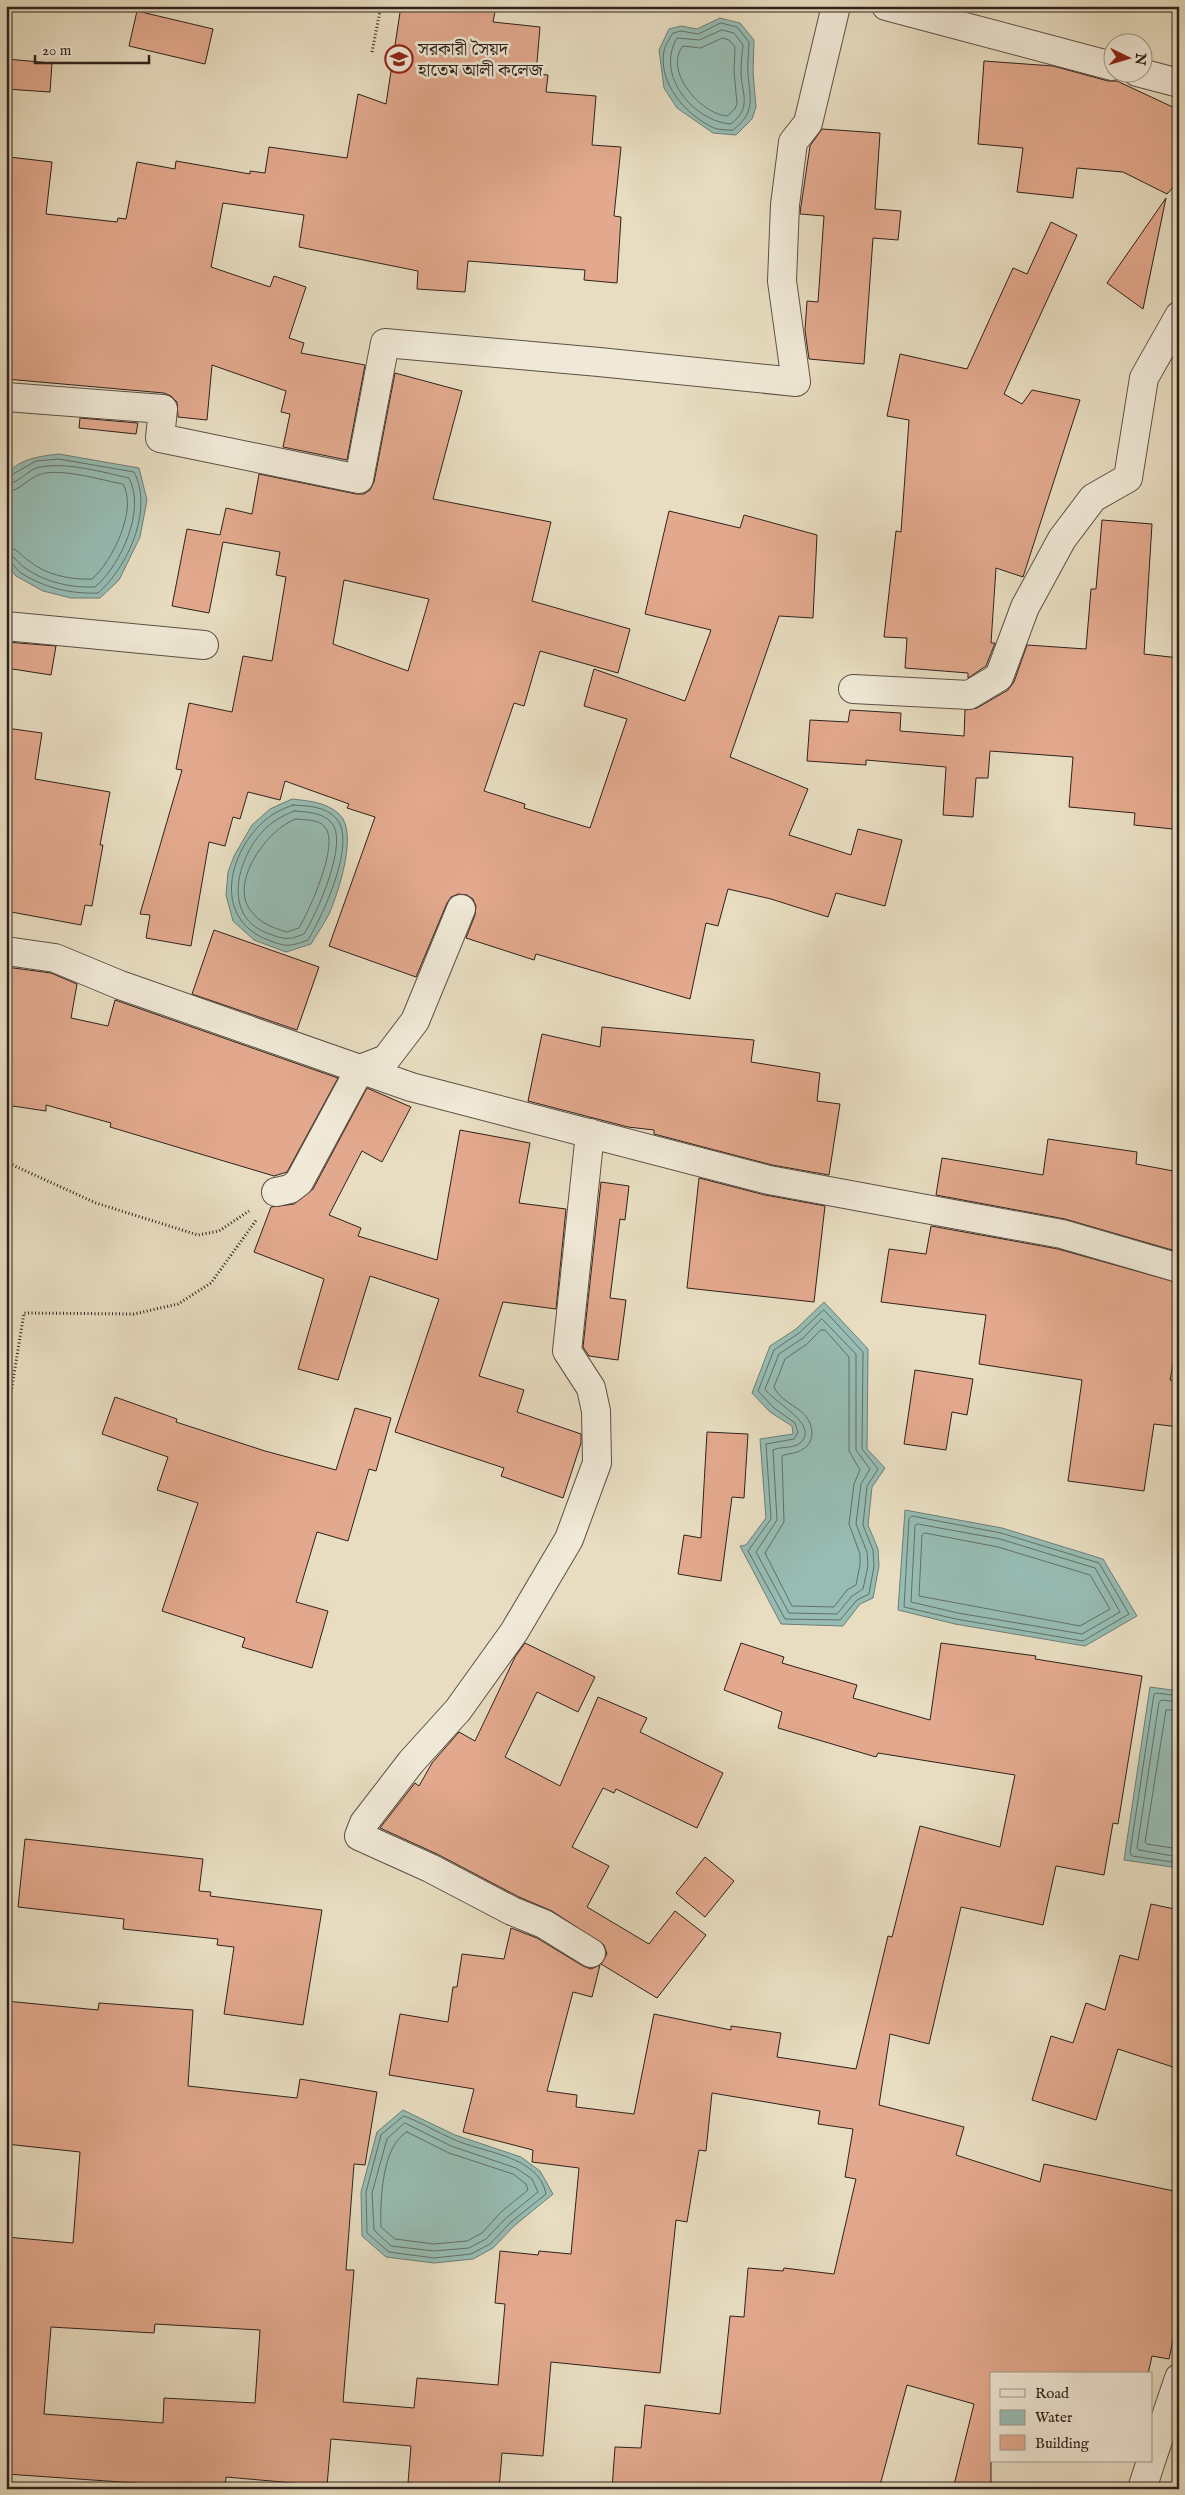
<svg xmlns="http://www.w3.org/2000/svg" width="1185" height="2495" font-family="'IM FELL English','Noto Serif Bengali',serif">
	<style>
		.water { fill: #97bcb3; stroke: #6d7e77 }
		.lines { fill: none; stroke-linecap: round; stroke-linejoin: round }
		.shore { stroke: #626f68; stroke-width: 1 }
		.building { fill: #e3a98e; stroke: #2e221c; fill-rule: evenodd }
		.minor-casing { stroke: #5c5145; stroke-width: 30 }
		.path { stroke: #2e221c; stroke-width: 3; stroke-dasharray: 1 2.5; stroke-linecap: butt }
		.minor { stroke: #f0e9d7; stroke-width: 28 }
		.labels { text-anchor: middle; stroke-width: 5; stroke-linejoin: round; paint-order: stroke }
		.poi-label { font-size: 18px; fill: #2e221c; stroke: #f0e9d7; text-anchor: start }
	</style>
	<rect width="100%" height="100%" fill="#e8ddc1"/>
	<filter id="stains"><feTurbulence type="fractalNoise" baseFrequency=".004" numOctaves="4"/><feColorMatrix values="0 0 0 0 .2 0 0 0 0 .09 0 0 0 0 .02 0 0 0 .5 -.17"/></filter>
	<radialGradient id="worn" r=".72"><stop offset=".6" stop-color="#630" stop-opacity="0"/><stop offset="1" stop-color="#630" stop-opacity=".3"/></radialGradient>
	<path class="water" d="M720,18L740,23L754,40L753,72L756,107L752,119L736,135L713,133L677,108L664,88L659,50L669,29L681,26L697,29Z
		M59,454L139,468L147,500L140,537L119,580L100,598H71L43,591L16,576L6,564V477C15,459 41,456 59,454Z
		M292,799C309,801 326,802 339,814C359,831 338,894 329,914C324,924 317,934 311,944L286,952L254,940L233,921L226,895L228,872L234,856L252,825L270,809Z
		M824,1302L868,1349L867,1449L885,1468L872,1487L868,1525L878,1549L879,1566L873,1598L860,1604L843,1626L781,1624L740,1546L746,1545L766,1518L760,1439L793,1434L792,1426L770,1412L752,1393L770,1346L796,1329Z
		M905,1510L1002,1528L1103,1559L1137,1616L1085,1646L955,1624L898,1610Z
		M1150,1687L1179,1691V1868L1124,1860Z
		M403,2110L455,2135L521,2157L540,2171L553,2194L514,2226L493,2248L473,2259L434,2263L386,2257L362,2236L361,2192L377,2132Z"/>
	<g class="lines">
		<path class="shore" d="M721,23L737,27L749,42C749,53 747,63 748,74C750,99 756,112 733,130C727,130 719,130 714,128C686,115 658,84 664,51C665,45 670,38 673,33L681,31L698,34Z
			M722,30L734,33L743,45C742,54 741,63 741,73C742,95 752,107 731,124C693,121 655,75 677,38L699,40Z
			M723,38L729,40L735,47L734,72L737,103L735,109L727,116C701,114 663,71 683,46L700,48Z
			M6,478L36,461L59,459L134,472C154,510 127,568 98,593C70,594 45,588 21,573C15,569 14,562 6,561
			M6,484C19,484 28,469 40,467C68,462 102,472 129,478C146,510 121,565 95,587C70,588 45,582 25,568C17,563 16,555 6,555
			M6,492C20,491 28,478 41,474C62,468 101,480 123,484C138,509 112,562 92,579C71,580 46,575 29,561C20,555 18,548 6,547
			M293,805C307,806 325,806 336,818C358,841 322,917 308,940C289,947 286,947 268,940C216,920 226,861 258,827C268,816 279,810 293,805Z
			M294,811C306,812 321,812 331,822C350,841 316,915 304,934C287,941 283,939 267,933C222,916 237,860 262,832C271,822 282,816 294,811Z
			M296,819C305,820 318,819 325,827C340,844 309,911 299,928L287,932C273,928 260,923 251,911C228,883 268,828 296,819Z
			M824,1310L863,1352L862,1449L878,1469L867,1486L863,1525L873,1550L874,1566L869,1594L857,1600L840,1620L785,1619L748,1551L771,1519L766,1444L794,1439L798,1432L795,1423L774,1408L758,1391L774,1350L799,1333Z
			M822,1319L856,1354V1450L870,1469L861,1484L856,1524L867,1552L868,1566L863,1589L852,1596L837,1614L789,1613L756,1552L777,1520L773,1450C781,1446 793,1449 800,1443C821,1425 773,1402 765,1389L779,1354L803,1338Z
			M821,1330H825L849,1357V1451L860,1470L854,1484L849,1524L860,1554V1565L856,1585L847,1590L834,1607L792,1606L765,1553L784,1522L782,1456C788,1453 797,1454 803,1449C809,1446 812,1439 812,1433C811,1407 783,1407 774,1387L785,1359L807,1344Z
			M912,1516L1001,1533L1099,1563L1129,1614L1083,1641L956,1619L904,1607L909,1519Z
			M918,1524L1000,1539L1095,1568L1120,1612L1082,1634L958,1613L911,1602L915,1526Z
			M925,1533L998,1547L1090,1575L1110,1609L1080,1626L919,1596L922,1535Z
			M1179,1696L1157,1693L1154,1694L1130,1853L1132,1856L1179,1863
			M1179,1702L1162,1700L1159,1702L1137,1848L1139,1850L1179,1857
			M1179,1710H1166L1145,1842L1147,1844L1179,1849
			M404,2116C421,2122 436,2132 453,2139C482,2153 539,2155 546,2194L511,2222L490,2244L471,2254L434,2258L389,2252L367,2233L366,2192L381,2135Z
			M405,2123L451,2146L516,2168L532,2179L538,2192L506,2218L486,2239L469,2248L434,2251L391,2246L374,2230L372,2193L387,2139Z
			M407,2132L449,2153L513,2174L526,2184L528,2190L501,2212L482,2233L467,2241L434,2244L395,2239L381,2227C380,2201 382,2145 407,2132Z"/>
	</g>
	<path class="building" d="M401,6H496L493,22L540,27L536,74L548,75L546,92L596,96L592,145L621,147L614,216L621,217L617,283L584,280L585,270L468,261L465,292L417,289L418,271L299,247L304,215L223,203L211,267L270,287L274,276L306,287L289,338L304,343L301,353L365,365L347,460L283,447L290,414L281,412L286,391L212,365L207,420L178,417L177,402L171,396L164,393L6,379V178L9,157L52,162L46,214L117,222L118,218L126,219L137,162L175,169L176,161L250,174V171L265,173L269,147L347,158L358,94L386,104Z
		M137,11L213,29L205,64L129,46Z
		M6,59L52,63L50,92L6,89Z
		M984,61L1053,66L1108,81H1117L1179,110V181L1167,194L1123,172L1077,168L1073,198L1017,192L1023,148L978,144Z
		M822,129L880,133L875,209L901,211L898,240L873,238L864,364L809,359L805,330L807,301L818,302L824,216L800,214L801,206L810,146Z
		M1166,198L1143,309L1107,283Z
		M1051,222L1077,235L1004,394L1022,404L1032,390L1080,400L1023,577L996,568L991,643H995L986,666L968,678V673L905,668L907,638L884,637L896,531L901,532L909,420L887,416L900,354L967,369L1013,268L1027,274Z
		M395,373L462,391L433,499L551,522L532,601L630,629L618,673L540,651L524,706L514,703L484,791L525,804L524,808L590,828L627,719L584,706L594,669L685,701L711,630L645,614L669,511L740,528L744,515L817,535L813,618L779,616L730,757L808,789L789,835L851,855L858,829L902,840L885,906L836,893L828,917L771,899L728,889L718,926L706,923L690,999L536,954L534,960L466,938L475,915L476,906L473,899L467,895L458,894L451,897L447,903L416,977L329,946L375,817L347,808L349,804L285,781L280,800L248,792L240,819L233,817L225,846L209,842L191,946L146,938L150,915L140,914L182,770L176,769L189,703L232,712L243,656L272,661L286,577L276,575L280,552L223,542L209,613L172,606L187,529L220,535L226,508L252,514L259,474L356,494H364L370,490L374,482ZM344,580L429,599L408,671L333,644Z
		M80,418L138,423L136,434L79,428Z
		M1102,520L1152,524L1144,654L1179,658L1175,730H1179V763L1173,829L1134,825L1135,813L1069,807L1073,757L990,751L988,778H976L973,817L943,815L946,767L866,760V765L807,761L810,720L848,722L850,710L901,713L900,731L964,736L965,710L977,708L1008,690L1014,682L1027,645L1086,649L1091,589H1096Z
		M6,642L56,646L51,675L6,668Z
		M6,728L42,733L35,779L110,792L100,845H103L92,906L85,905L81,925L6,911Z
		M214,930L319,967L297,1030L192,994Z
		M6,967L51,973L77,984L71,1018L108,1026L115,1000L338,1078L287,1172L274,1176L110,1127L111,1123L46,1105V1111L6,1105Z
		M602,1027L754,1040L751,1062L820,1073L817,1101L840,1104L829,1175L772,1165L654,1134V1130L628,1127L528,1101L542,1034L600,1047Z
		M367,1088L411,1107L382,1162L362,1151L329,1215L361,1228L358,1236L437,1260L460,1130L530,1143L519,1203L566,1209L556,1309L503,1302L479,1376L524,1390L517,1412L581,1434V1443L563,1498L501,1476L504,1468L395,1432L439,1299L370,1276L338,1380L298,1369L324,1279L254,1252L271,1207L294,1204L313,1189Z
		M1048,1139L1137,1152L1136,1164L1179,1172V1252L1065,1219L936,1195L942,1158L1043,1175Z
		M699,1178L765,1195L825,1206L814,1302L687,1288Z
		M601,1182L629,1186L625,1220L620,1219L610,1298L626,1300L618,1360L589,1356L583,1347Z
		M931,1226L1058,1249L1179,1283V1336L1170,1380L1179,1381V1427L1154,1424L1144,1491L1068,1481L1082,1380L979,1364L986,1315L881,1302L889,1249L926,1254Z
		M915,1370L973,1379L967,1415L952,1412L946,1450L904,1444Z
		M115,1397L177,1419L176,1422L265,1451L336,1470L355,1408L391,1418L376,1471L369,1469L348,1541L317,1532L296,1602L328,1611L312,1668L242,1647L245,1638L162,1611L198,1503L157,1490L168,1457L102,1434Z
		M707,1432L748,1434L744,1498L732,1497L721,1581L678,1574L684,1535L701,1538Z
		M525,1643L595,1677L578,1712L537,1692L505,1757L560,1786L598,1697L647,1718L640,1732L723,1773L697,1828L616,1789L614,1793L603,1788L572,1847L609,1866L587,1907L649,1944L675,1911L706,1935L657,1998L601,1964L607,1954L604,1945L552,1911L519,1897L437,1854L380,1828L415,1783L419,1786L432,1763L459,1732L475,1741L515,1657Z
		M741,1643L784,1657L782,1663L857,1685L853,1698L930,1720L941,1643L1036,1656L1035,1659L1142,1676L1118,1824L1113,1823L1104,1875L1056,1866L1043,1925L961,1907L929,2044L890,2034L879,2105L964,2127L956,2155L1040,2182L1044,2164L1179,2192V2311L1169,2359L1152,2356L1148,2374H991V2489H953L974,2404L907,2385L879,2489H612L615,2447L641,2448L645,2405L720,2414L730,2316L744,2317L748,2268L783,2271L784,2268L834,2274L856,2179L845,2177L853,2129L818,2124L820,2111L712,2093L706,2151L699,2150L687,2222L676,2220L660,2373L551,2362L543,2456L502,2453L499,2489L408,2483L411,2446L331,2439L327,2486L226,2477L225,2489H222L6,2474V2237L73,2243L80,2152L6,2144V2001L98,2010L99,2003L193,2010L188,2086L297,2098L300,2079L377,2092L365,2165L354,2164L346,2270H354L343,2402L414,2408L417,2378L498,2385L505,2304L495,2303L500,2251L538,2255L539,2251L571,2254L579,2168L532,2162L533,2150L463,2132L474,2089L389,2075L400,2014L448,2022L453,1987H457L462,1954L504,1959L511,1928L537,1938L583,1966L591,1969L600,1965L592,1997L573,1992L547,2091L577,2095L576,2107L634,2114L654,2014L731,2030V2026L781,2033L777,2057L856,2069L888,1936L892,1937L920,1826L1000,1847L1015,1775L878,1753L876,1757L778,1728L782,1712L724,1690ZM155,2324L260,2330L255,2403L164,2398L163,2423L44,2414L51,2327L154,2333Z
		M25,1839L203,1859L199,1891L211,1892L210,1896L322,1910L303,2025L224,2014L234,1947L217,1945L218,1939L123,1929L124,1919L18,1907Z
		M705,1857L734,1881L705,1917L676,1893Z
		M1151,1904L1179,1910V2069L1118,2049L1096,2120L1032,2100L1051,2036L1073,2043L1086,2003L1105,2010L1120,1955L1138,1960Z"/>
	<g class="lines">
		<g class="minor-casing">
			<path id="minor" d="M886,6L1112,66
				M1137,72L1179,83
				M6,397L163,409L160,438L359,479L385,343L599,362L796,382L782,281L785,205L793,142L808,123L836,6
				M6,626L204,645
				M853,689L969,695L999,677L1025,607L1062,539L1093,498L1128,478L1144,378L1179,316
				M6,951L55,958L120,985L411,1087L769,1180L1062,1234L1179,1268
				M590,1133L567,1351L591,1388L596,1411L597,1463L569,1539L514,1632L458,1710L411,1762L364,1823L359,1836L430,1868L512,1911L544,1924L591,1953
				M276,1192L290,1189L299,1182L360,1069L386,1059L415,1021L461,909
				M1151,2461L1179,2378
				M1142,2489L1151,2461"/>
		</g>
		<path class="path" d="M372,52L381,6
			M6,1162L96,1203L198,1235L219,1231L249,1211
			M6,1423L24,1313L134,1314L178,1304L211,1283L257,1219"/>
		<use href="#minor" class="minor"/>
	</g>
	<defs>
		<g id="university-ring" transform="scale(1.4375)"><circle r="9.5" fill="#f0e9d7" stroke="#8f2418" stroke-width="1.5"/><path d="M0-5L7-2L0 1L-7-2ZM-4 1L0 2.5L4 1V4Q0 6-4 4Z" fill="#8f2418"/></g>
	</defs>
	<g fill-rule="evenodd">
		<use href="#university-ring" x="399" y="59"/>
	</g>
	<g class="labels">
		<g class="poi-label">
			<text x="418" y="55">সরকারী সৈয়দ<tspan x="418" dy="21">হাতেম আলী কলেজ</tspan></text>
		</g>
	</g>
	<rect width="1185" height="2495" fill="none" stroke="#e8ddc1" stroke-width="25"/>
	<rect x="8" y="8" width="1170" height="2480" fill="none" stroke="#2e221c" stroke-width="2.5"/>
	<rect x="12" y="12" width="1160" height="2470" fill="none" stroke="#2e221c"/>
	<rect x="990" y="2372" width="162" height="90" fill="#f0e9d7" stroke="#a2998c"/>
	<rect x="1000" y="2389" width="25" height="8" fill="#f0e9d7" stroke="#a2998c"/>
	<text x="1035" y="2398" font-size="15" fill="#2e221c">Road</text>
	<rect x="1000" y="2410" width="25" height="15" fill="#97bcb3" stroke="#a2998c"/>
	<text x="1035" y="2422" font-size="15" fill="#2e221c">Water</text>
	<rect x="1000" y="2435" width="25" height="15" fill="#e3a98e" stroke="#a2998c"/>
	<text x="1035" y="2448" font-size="15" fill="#2e221c">Building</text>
	<g transform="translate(1128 58) rotate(95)"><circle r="24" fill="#f0e9d7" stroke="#a2998c"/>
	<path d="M0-4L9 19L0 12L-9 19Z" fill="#8f2418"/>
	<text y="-8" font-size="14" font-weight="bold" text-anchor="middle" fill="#2e221c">N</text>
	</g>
	<path d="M35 55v8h114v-8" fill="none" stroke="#2e221c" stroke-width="2.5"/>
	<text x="42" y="55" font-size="15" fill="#2e221c" stroke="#f0e9d7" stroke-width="4" paint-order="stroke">20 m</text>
	<rect width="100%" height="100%" filter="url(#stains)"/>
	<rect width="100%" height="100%" fill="url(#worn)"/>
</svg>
